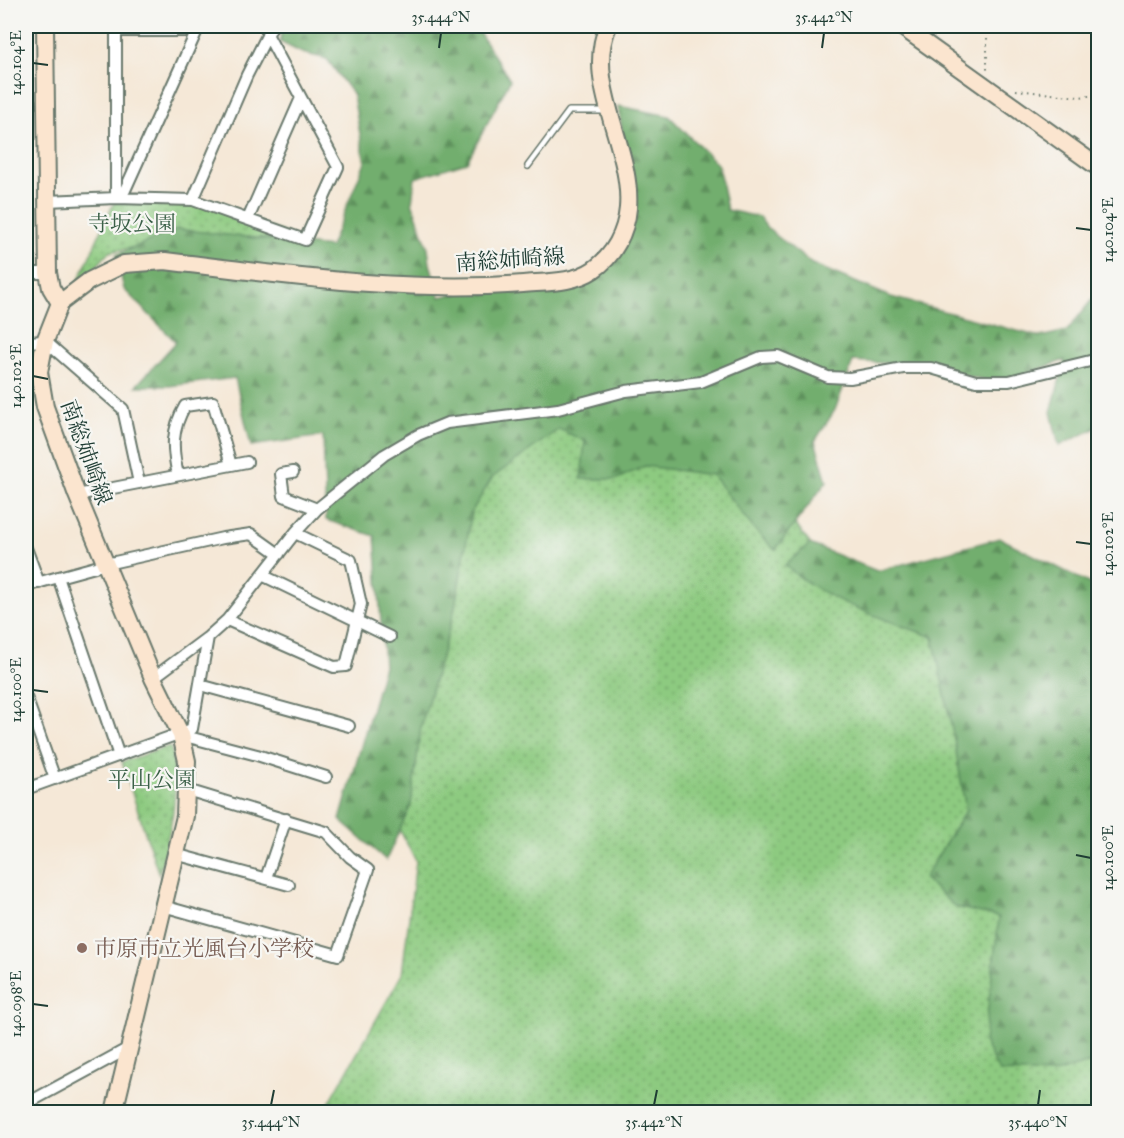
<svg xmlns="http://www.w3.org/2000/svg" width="1124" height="1138" font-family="'IM FELL Great Primer','Noto Serif JP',serif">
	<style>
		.grass { fill: url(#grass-dots); stroke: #56845a; stroke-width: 1.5 }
		.forest { fill: url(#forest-firs); stroke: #487651; stroke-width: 1.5 }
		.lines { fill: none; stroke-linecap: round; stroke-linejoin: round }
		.lane-casing { stroke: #6a796d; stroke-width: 8 }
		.street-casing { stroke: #6a796d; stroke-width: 14 }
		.secondary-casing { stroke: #6a796d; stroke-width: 20 }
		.path { stroke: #6a796d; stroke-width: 2; stroke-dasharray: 1.5 4.5; stroke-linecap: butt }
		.lane { stroke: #fff; stroke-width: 5 }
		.street { stroke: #fff; stroke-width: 10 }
		.secondary { stroke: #fbe5cf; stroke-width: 16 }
		.ticks { fill: none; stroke: #1f3d34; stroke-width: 2 }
		.education-dot { fill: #8d6e63; stroke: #f6f6f2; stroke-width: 2 }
		.labels { text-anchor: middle; stroke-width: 4.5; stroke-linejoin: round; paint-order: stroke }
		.park-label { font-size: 22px; fill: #3a6047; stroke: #f6f6f2 }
		.street-label { font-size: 22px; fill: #1f3d34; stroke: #f6f6f2 }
		.education-label { font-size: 22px; fill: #785e54; stroke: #f6f6f2; text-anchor: start }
		.neatline { fill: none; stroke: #1f3d34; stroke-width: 2 }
		.ticks-label { font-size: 15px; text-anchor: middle; fill: #1f3d34 }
	</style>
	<defs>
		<pattern id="grass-dots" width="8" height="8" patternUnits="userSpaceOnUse" patternTransform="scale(1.5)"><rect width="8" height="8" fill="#8dca80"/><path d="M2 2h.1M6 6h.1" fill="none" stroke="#73a56a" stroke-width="1.8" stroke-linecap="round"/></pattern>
		<pattern id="forest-firs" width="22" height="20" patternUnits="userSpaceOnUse" patternTransform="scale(1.5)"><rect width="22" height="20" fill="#72ae6e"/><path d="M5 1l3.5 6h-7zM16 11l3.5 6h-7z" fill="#5d8f5b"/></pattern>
	</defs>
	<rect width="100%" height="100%" fill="#f6f6f2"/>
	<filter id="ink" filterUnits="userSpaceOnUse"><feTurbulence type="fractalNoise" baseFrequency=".0167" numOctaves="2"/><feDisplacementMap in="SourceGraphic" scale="12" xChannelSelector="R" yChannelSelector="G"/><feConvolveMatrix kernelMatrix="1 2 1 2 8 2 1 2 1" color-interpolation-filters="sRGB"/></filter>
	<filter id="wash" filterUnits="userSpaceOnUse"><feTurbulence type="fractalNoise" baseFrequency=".008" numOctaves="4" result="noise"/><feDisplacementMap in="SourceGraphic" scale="24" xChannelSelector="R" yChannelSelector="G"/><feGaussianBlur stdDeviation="1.35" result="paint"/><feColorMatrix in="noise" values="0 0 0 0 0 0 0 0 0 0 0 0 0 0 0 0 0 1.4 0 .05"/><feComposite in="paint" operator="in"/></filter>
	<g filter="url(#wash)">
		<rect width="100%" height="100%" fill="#f5e8d7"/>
		<path class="grass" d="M116,198L193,200L305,240L213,236L172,240L109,252L73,293Z
			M376,381L750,465L844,588L959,623L1098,1025V1112H324L402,974L416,861L382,796L393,655Z
			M170,746C182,790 170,831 159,875L122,762Z"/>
		<path class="forest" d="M283,26H475L510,80L467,162L415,178L412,202L428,248L430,264L440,297L484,286L601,274L633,196L618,106L669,116L718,165L727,210L759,217L768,229L812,264L891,297L1040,337L1067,331L1098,292V427L1059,446L1051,412L1065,360L1000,383L914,365L853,361L835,410L815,441L827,481L775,550L754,529L712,475L645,466L617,479H581L585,441L559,429L492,478L472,511L454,612L421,726L411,805L386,860L340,820L384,666L375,536L326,520L323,436L251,446L235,378L169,386H136L176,342L124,289L116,255L177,229L330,247L365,162L353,95L327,59L302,53L280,42Z
			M1000,538L1098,588V1061L1051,1074L999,1072L984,1041L999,917L955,907L924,878L966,810L954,739L933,637C884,619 824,601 785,565L810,544L877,571Z"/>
	</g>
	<g filter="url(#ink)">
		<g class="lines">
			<g class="lane-casing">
				<path id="lane" d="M528,166L569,111H607"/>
			</g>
			<g class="street-casing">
				<path id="street" d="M116,31H197
					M116,198L125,190L199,26
					M116,198V26
					M193,200L247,75L272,26
					M47,201L116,198L193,200L305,240L338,167L267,34
					M248,219L301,98
					M26,273H48
					M26,342L45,341L123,409L139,483
					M293,472L281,474L284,496L317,509
					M178,475C172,449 171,430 185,406L213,402L231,465
					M77,495L247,462
					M26,548L39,583
					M262,575L390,637
					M58,577L119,756
					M26,586L106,564L223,538L251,534L279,554
					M227,620L334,667L346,666L361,604L351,560L295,533
					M153,678L208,637L227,620L295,533L317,509L384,455L418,435L447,423L558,409L626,391L701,382L761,357L778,356L828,377L850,378L903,368H931L976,381H1009L1098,359
					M200,685L349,726
					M26,697L55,779
					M181,735L257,755L326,777
					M26,789L192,729L208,637
					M175,854L289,885
					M266,878L286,819
					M163,906L338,955L368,870L350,857L326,832L187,790
					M26,1104L129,1048"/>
			</g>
			<g class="secondary-casing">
				<path id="secondary" d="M45,26L48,273L51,288L60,303
					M901,26L1098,167
					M114,1112L185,816L187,761L181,735L153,678L77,495L45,407L39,372L45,341L60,303L89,281L124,264L165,261C283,275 403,293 523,284C546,282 574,283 593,270C614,256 626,232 628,208C633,148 583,83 608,26"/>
			</g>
			<path class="path" d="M987,26V70
				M1016,90L1079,97L1098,95"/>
			<use href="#lane" class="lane"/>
			<use href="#street" class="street"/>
			<use href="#secondary" class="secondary"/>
		</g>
	</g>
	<path class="ticks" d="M439,48L441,33M822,48L824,33M33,63L48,65M1076,228L1091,230M33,376L48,379M1076,542L1091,544M33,690L48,692M1076,855L1091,858M33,1004L48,1006M271,1105L274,1090M654,1105L657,1090M1038,1105L1040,1090"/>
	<circle class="education-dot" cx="82" cy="948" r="6"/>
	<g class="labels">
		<g class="park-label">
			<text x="132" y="231">寺坂公園</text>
			<text x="152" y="787">平山公園</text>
		</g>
		<g class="street-label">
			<text transform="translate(510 259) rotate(-4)" y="8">南総姉崎線</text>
			<text transform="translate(87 452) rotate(70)" y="8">南総姉崎線</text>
		</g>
		<g class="education-label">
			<text x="94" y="956">市原市立光風台小学校</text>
		</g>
	</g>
	<rect width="1124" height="1138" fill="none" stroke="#f6f6f2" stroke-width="66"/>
	<rect x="33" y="33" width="1058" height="1072" class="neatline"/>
	<g class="ticks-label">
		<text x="441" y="22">35.444°N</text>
		<text x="824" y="22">35.442°N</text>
		<text transform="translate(16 63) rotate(-90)" y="5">140.104°E</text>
		<text transform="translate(1108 230) rotate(-90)" y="5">140.104°E</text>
		<text transform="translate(16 376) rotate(-90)" y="5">140.102°E</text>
		<text transform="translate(1108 544) rotate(-90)" y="5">140.102°E</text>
		<text transform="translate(16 690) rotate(-90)" y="5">140.100°E</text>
		<text transform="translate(1108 858) rotate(-90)" y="5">140.100°E</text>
		<text transform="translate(16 1004) rotate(-90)" y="5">140.098°E</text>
		<text x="271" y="1127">35.444°N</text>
		<text x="654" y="1127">35.442°N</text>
		<text x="1038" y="1127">35.440°N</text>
	</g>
</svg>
